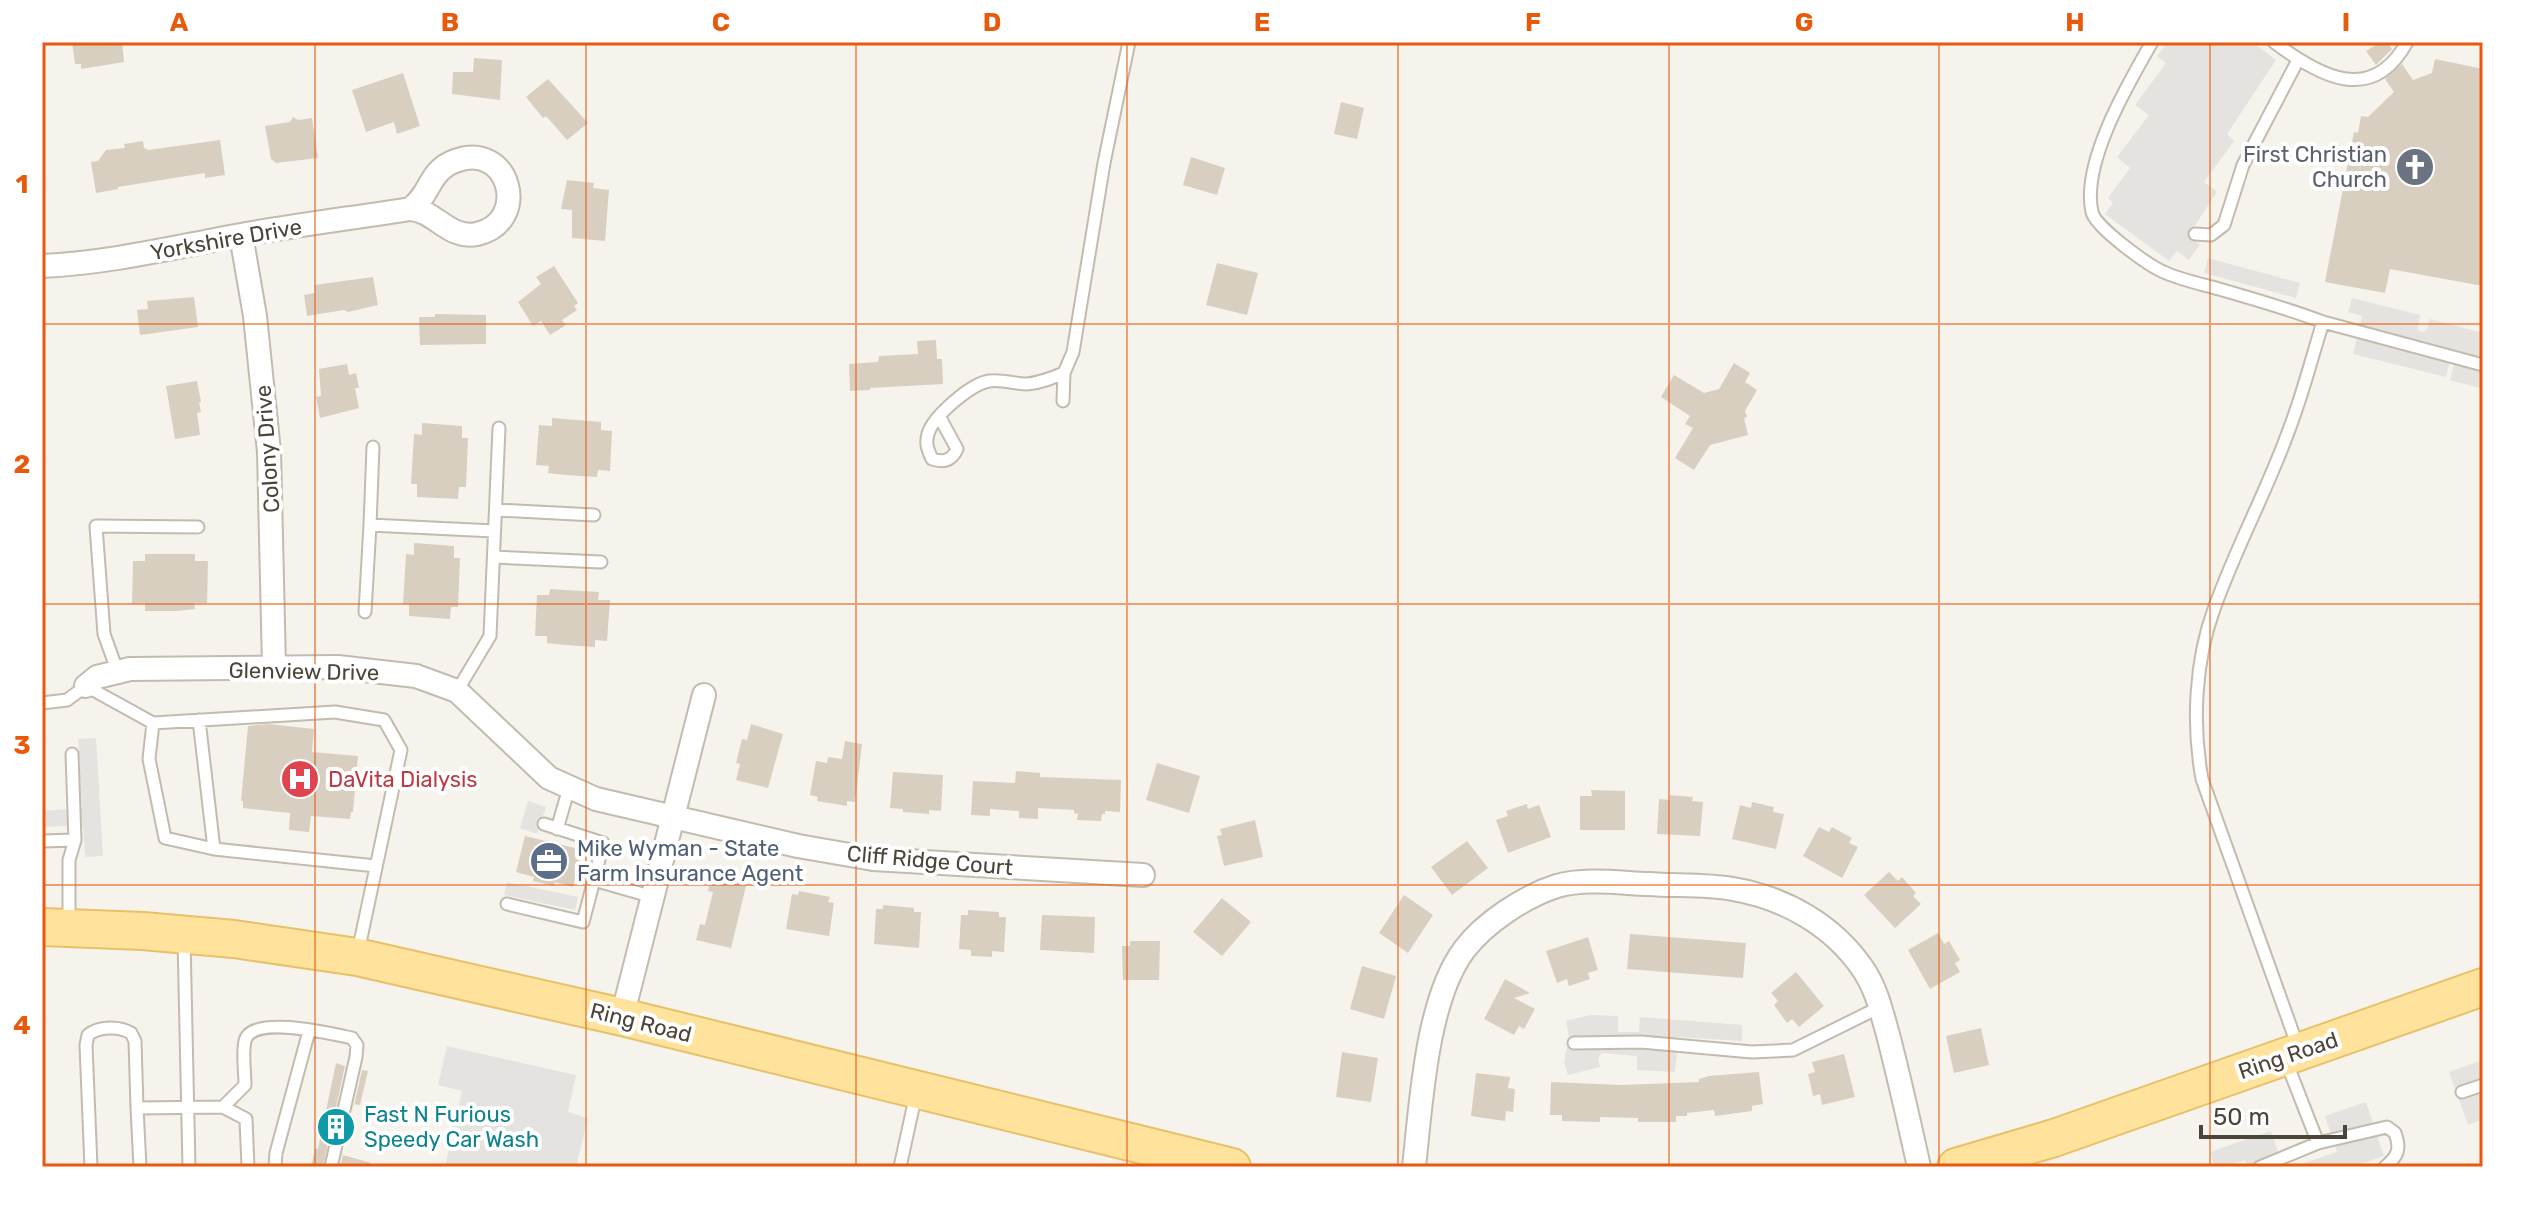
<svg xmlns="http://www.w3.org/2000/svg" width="2525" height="1209" font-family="Rubik,sans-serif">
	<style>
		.parking { fill: #e5e3e0 }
		.building { fill: #d8cfc1 }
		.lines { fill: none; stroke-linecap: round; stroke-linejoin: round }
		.service-casing { stroke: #c2bbae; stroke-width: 15 }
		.minor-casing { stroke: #c2bbae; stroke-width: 26 }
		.primary-casing { stroke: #e6c16a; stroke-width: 40 }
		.service { stroke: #fff; stroke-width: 11 }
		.minor { stroke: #fff; stroke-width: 22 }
		.primary { stroke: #ffe39c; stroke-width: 36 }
		.grid { fill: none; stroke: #e8590c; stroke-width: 2; stroke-opacity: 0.55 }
		.labels { text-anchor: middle; stroke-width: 8; stroke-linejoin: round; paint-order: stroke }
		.worship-label { font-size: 22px; fill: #5b616d; stroke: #fff; text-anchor: end }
		.street-label { font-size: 22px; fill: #4b4439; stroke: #fff }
		.health-label { font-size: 22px; fill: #be3a42; stroke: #fff; text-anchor: start }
		.service-label { font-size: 22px; fill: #4e5e75; stroke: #fff; text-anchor: start }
		.culture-label { font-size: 22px; fill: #0d838f; stroke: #fff; text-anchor: start }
		.neatline { fill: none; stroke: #e8590c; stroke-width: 3 }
		.grid-label { font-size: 26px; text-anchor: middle; font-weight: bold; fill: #e8590c }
	</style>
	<rect width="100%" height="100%" fill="#f6f3ec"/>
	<path class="parking" d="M2168,42H2252L2276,60L2227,134L2234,141L2204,182L2217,192L2188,236L2200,245L2189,260L2177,251L2169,261L2105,214L2113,203L2108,198L2130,168L2117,157L2149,115L2135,105L2166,63L2157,56Z
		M2208,258L2300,283L2296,298L2204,273Z
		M2352,298L2420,315L2418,326V330L2423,332L2427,329L2430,319L2483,333V389L2450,380L2454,365L2452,363L2449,364L2446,377L2353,354L2362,316L2348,312Z
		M96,738L103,856L85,857L83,825L42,827V811L82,808L78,739Z
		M528,801L546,807L537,834L520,828Z
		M507,882L578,897L575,910L504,895Z
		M1590,1015L1618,1016V1031L1620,1032H1639L1640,1017L1742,1025V1041L1679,1037L1675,1072L1637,1070V1056L1602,1053L1598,1058L1600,1067L1568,1075L1564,1062L1569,1037L1566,1021Z
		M447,1046L576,1075L568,1112L588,1118L576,1167H445L462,1091L438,1085Z
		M2483,1060V1119L2468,1125L2449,1072Z
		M2366,1102L2384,1156L2352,1167H2292L2337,1152L2325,1116Z
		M2271,1131L2283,1167H2248L2245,1160L2224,1167H2215L2210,1152Z"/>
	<path class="building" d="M72,42H122L124,62L81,69V64H75Z
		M2381,42H2387L2392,49L2376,65L2366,51Z
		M474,58L502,60L500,100L452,94L453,72H473Z
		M2435,59L2483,69V286L2390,269L2385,293L2325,282L2354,132L2358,133L2361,116L2368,117L2394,92L2385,79L2402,64L2413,80L2432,73Z
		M403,73L420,126L397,134L394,122L366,132L352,90Z
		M548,79L588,123L567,140L546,116L543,118L526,97Z
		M1341,102L1364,108L1357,139L1334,134Z
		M293,117L298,120L312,118L318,158L276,163L271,159L265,126L290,122Z
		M220,140L225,175L205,178V173L118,187V189L96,193L91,162L98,161L106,150L125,148L124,144L143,141L144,148L148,150Z
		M1191,157L1225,168L1217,195L1183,185Z
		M567,180L594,183L593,188L609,190L605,241L572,238V210L561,209Z
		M1217,263L1258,273L1247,315L1206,305Z
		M554,266L578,303L574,306L577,310L562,320L566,325L550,335L541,321L533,326L518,302L541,284L536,277Z
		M373,277L378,305L348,312L344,310L307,316L304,295L315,293L314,285Z
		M194,297L198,327L140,335L137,310L148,309L147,301Z
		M435,314L486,315V344L420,345L419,317H435Z
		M936,340L937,359H942L943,384L870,388V390L850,391L849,364L878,362L879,356L918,354L917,341Z
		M1734,363L1750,373L1745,382L1757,390L1745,411L1747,417L1744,418L1748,435L1710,445L1694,470L1675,458L1693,428L1685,424L1690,416L1661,397L1674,375L1704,393L1719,389Z
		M347,364L349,375L356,373L359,388H355L359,408L320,418L316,397L321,396L319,369Z
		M197,381L201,402H199L201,412L197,413L200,435L175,439L166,386Z
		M552,418L601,422V430L612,431L610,471L598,470L597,477L566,475L548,473L549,466L536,465L539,425L552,426Z
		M422,423L462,426V438H468L466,487H459L458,499L417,497V484H411L414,434L422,435Z
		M414,543L454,546V558H460L458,607H451L450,619L409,616V604H403L406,554L414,555Z
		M145,554H195V561H208L207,603H194L195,609L176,611H145V603L132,604L133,561H145Z
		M550,589L599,592L598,600H610L607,641L595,640V647L565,645L547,643V636H535L537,595H549Z
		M269,724L314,729L312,752L358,756L353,812H351L350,819L311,816L309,832L289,830L290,813L243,808V801H241L248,726Z
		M751,724L783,734L768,788L736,780L740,764L736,763L742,739L747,740Z
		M845,741L862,744L855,802L847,801V806L817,801L818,797L810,795L816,761L827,763L828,757L842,759Z
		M1157,763L1200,776L1189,813L1146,800Z
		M1016,771L1040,773V777L1121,780L1120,812L1105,811V814H1102L1101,821L1077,820L1078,814L1074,813V810L1038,808V819L1019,818V811L990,809V816L971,815L973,781L1015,783Z
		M893,772L943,775L941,811L929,810V814L903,812V809L890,808Z
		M1591,790L1625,791V830H1580V796H1592Z
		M1670,795L1693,797L1692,801L1703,802L1700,836L1657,834L1659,799L1670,800Z
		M1752,802L1774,807L1773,812L1784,814L1776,849L1732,839L1740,805L1751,808Z
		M1527,804L1528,809L1539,805L1551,837L1508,853L1496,820L1508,816L1506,811Z
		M1255,820L1263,857L1224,866L1217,836L1222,835L1220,829Z
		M1819,827L1829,832L1832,827L1852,838L1849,843L1858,847L1842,878L1803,856Z
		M525,836L583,850L573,887L555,882L554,886L533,881L534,877L516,872Z
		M1467,841L1488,868L1452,895L1431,867Z
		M1889,872L1898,881L1902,877L1916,893L1913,896L1921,904L1895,928L1864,895Z
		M711,873L747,882L731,948L696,940L700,924L705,925L713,892L708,891Z
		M799,891L830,897L828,902L834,903L829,936L786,929L792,894L798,895Z
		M1404,895L1433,915L1408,953L1379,933Z
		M1222,898L1251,922L1222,956L1193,932Z
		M883,905L914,908V912H921L919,948L874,944L876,909H883Z
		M968,910L999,912V917H1006L1004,952L992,951V957L971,956V950L959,949L961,915H968Z
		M1042,915L1095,917L1094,953L1040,950Z
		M1938,933L1944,944L1949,941L1960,960L1955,963L1960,972L1930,989L1908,950Z
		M1630,934L1746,943L1743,978L1627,969Z
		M1588,937L1598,970L1588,973L1590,979L1569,986L1567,979L1557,983L1546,951Z
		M1130,941H1160L1159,980H1123L1122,946H1130Z
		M1362,966L1396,976L1384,1019L1350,1009Z
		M1796,972L1824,1006L1799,1027L1792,1019L1787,1023L1774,1005L1778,1001L1771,993Z
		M1505,979L1530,993L1514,998L1535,1009L1524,1029L1519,1026L1514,1035L1484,1019Z
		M1981,1028L1989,1065L1954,1073L1946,1036Z
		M1342,1052L1378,1058L1371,1102L1336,1097Z
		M1844,1054L1855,1097L1822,1105L1820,1094L1813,1096L1808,1074L1815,1072L1812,1062Z
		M336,1063L345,1066L323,1167H311L315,1148L318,1149Z
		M362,1070L368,1071L360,1105L354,1104L351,1119Z
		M1759,1072L1763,1104L1752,1106V1111L1715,1116L1714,1110L1687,1113V1116H1676V1122H1638V1118L1600,1117V1122L1562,1121V1115H1550L1551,1082L1622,1085L1699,1082V1079L1709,1076Z
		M1476,1073L1510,1077L1508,1088L1515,1089L1513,1112L1506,1111L1505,1121L1471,1116Z
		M343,1155L371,1163L370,1167H340Z"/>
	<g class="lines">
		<g class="service-casing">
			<path id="service" d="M2152,42C2128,84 2081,163 2092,212C2095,227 2150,267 2166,273C2182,280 2201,284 2219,289C2254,299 2289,309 2323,322C2312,357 2303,393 2290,427C2268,489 2236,547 2214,609C2195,661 2192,724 2202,779L2298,1047
				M2274,42C2319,76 2372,106 2407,42
				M2195,234L2211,235L2224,225L2243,165L2298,60
				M2323,322L2483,365
				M1063,401L1064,373L1073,352L1104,163L1129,42
				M939,416L957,449C952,460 944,463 932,459C928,450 925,444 928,434C933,416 971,384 989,381C1002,379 1015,384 1027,384C1040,383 1052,378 1064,373
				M373,447L370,525L494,531
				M496,510L594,515
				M494,557L601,562
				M365,612L370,525
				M117,670L104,634L96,526L198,527
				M457,691L490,636L499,428
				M42,703L67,700L86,686L153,723
				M199,720L214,849
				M544,824L603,843L594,880
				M557,829L569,788
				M42,841L75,840L72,754
				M507,904L583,922L594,880L653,897
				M69,923V860L75,840
				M184,939L189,1167
				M358,952L401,750L384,720L335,712L153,723L149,759L165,838L214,849L376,866
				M1574,1043L1641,1042L1752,1052L1793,1050L1880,1007
				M2286,1061L2318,1143L2387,1127L2395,1133C2401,1149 2398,1156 2385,1167
				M2462,1092L2483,1085
				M223,1107L245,1085C245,1072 242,1054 245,1041C251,1014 333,1034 352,1038L357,1045L356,1057L331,1167
				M137,1108L140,1167
				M91,1167L86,1045L88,1035C99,1026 119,1026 131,1033L135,1041L137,1108L223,1107L246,1119L248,1167
				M275,1167L276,1153L309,1031
				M900,1167L916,1094
				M2260,1167L2318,1143"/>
		</g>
		<g class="minor-casing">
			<path id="minor" d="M241,235L255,316L269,452L274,666
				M42,266C109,263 175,247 241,235C297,225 353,218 410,209C435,210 449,240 477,234C531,222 510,140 455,161C428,171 431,195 410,209
				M86,686L97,677L130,669L338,667L416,676L457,691L549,778L596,799L798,846L873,859L1143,875
				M622,1017L704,695
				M1414,1167C1421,1105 1426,1001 1464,950C1484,923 1525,896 1557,886C1585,878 1620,883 1648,884C1676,886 1706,884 1733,889C1785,898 1833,925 1863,969C1876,988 1881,1010 1887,1031C1899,1076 1909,1122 1919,1167"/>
		</g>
		<g class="primary-casing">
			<path id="primary" d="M42,927L143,931L234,939L357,957L622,1017L1232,1167
				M1956,1167L2054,1138L2483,987"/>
		</g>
		<use href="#service" class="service"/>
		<use href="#minor" class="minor"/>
		<use href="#primary" class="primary"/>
	</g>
	<path class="grid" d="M315,42V1167M586,42V1167M856,42V1167M1127,42V1167M1398,42V1167M1669,42V1167M1939,42V1167M2210,42V1167M42,324H2483M42,604H2483M42,885H2483"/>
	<defs>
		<g id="church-disc" transform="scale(2)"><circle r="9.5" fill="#6b7280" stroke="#fff"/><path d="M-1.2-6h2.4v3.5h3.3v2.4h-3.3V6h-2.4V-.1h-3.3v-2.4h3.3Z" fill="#fff"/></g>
		<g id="hospital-disc" transform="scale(2)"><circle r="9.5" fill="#e0444e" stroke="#fff"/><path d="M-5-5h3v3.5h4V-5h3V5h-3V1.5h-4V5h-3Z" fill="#fff"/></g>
		<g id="office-disc" transform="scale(2)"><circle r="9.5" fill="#5c6f8a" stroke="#fff"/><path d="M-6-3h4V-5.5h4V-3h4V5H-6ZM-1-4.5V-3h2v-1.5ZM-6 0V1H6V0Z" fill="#fff"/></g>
		<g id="building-disc" transform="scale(2)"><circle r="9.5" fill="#0f9aa8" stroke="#fff"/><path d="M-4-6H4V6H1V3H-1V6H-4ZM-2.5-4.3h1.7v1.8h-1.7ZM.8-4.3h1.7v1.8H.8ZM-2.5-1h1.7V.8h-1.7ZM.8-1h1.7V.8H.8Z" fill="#fff"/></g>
	</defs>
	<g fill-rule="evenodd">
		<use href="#church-disc" x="2415" y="167"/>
		<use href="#hospital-disc" x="300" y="779"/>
		<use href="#office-disc" x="549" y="861"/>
		<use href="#building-disc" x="336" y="1127"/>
	</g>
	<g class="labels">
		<g class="worship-label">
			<text x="2387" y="162">First Christian<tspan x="2387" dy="25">Church</tspan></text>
		</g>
		<g class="street-label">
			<text transform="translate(226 239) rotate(-10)" y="8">Yorkshire Drive</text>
			<text transform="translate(267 449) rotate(-94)" y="8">Colony Drive</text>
			<text transform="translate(304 671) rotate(1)" y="8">Glenview Drive</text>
			<text transform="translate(930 860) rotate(5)" y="8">Cliff Ridge Court</text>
			<text transform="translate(641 1022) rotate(14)" y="8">Ring Road</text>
			<text transform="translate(2288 1055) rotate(-19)" y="8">Ring Road</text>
		</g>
		<g class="health-label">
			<text x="328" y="787">DaVita Dialysis</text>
		</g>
		<g class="service-label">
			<text x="577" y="856">Mike Wyman - State<tspan x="577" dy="25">Farm Insurance Agent</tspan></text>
		</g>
		<g class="culture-label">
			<text x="364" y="1122">Fast N Furious<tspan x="364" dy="25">Speedy Car Wash</tspan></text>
		</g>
	</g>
	<rect width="2525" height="1209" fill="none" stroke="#ffffff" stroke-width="88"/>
	<path d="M2201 1125v12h144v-12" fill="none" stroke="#4b4439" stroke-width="4"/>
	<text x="2213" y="1125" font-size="24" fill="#4b4439" stroke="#ffffff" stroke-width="6" paint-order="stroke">50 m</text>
	<rect x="44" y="44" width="2437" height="1121" class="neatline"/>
	<g class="grid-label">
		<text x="179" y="31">A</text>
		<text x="450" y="31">B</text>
		<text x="721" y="31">C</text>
		<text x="992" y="31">D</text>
		<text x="1262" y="31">E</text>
		<text x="1533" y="31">F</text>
		<text x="1804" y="31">G</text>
		<text x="2075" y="31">H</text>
		<text x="2346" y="31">I</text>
		<text x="22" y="193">1</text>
		<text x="22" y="473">2</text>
		<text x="22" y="754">3</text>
		<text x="22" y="1034">4</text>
	</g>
</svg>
